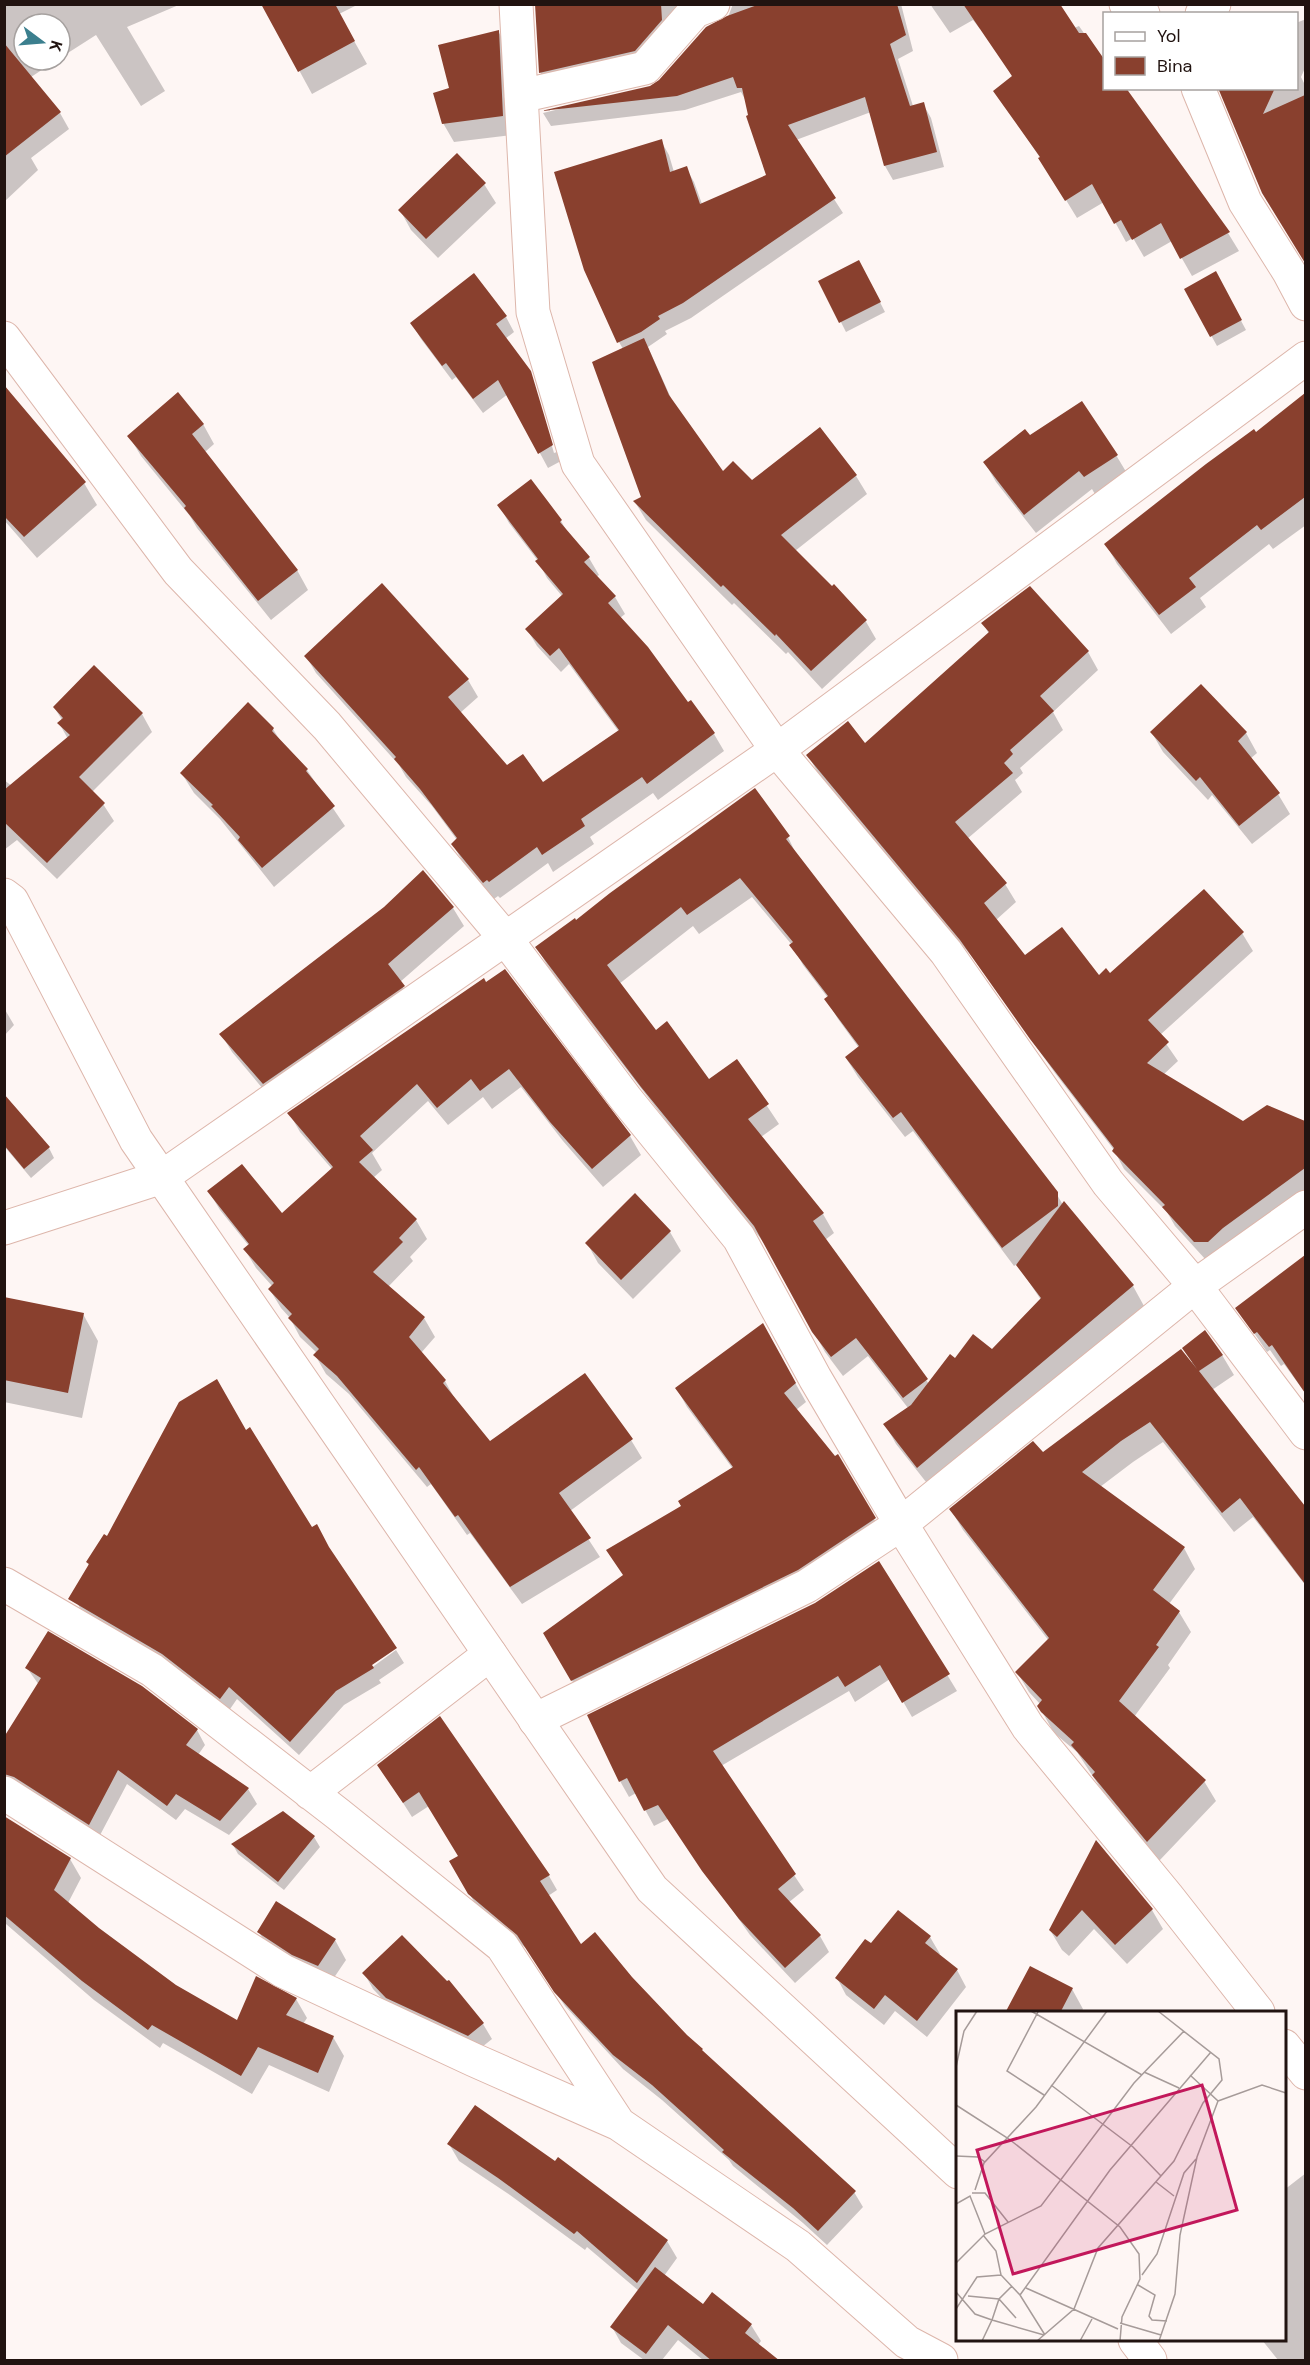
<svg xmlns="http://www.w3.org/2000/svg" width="1310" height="2365" font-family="'DM Sans',sans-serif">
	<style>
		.shadow { fill: #0003; fill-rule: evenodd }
		.building { fill: #89402e }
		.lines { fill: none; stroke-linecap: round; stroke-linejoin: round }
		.street-casing { stroke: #ddb6ab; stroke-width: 35 }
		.secondary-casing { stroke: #ddb6ab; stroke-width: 35 }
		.street { stroke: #fff; stroke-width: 33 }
		.secondary { stroke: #fff; stroke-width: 33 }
		.inset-road { fill: none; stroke: #a69b99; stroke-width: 1.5 }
		.view { fill: #c2185b; fill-opacity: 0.15; stroke: #c2185b; stroke-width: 3 }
		.inset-edge { fill: none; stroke: #211310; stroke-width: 3 }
	</style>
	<rect width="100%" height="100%" fill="#fef6f4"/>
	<path class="shadow" d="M4,4H181L127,27L165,91L141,106L96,35L60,58V24H24V60H57L31,77L60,113L69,129L31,158L38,170L4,202Z
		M263,4H359L339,14L367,64L312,94Z
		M536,4H707L643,65L548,87L540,72Z
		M733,4H901L913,51L898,59L913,106L923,104L931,118L944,167L893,180L885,166L871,112L796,140L843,213L691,318L665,331L667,334L648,347L675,407L722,474L752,482L856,476L867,494L795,551L865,620L876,639L822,689L788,652L786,654L734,603L732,605L646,520L635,502L643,497L623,349L619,342L661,141L669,155L674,172L686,168L694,182L702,204L768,176L747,103L741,92L685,110L551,126L543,113L650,87L660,82L728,17Z
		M930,4H1028L980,29L973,20L950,33Z
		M1306,19V66L1301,77L1306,87V263L1275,213L1221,92L1214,88H1296V23Z
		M1079,26L1104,62V88H1124L1228,233L1239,251L1192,276L1172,241L1144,257L1133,238L1126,242L1104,202L1077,218L1041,159L995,91L1013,78L1002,58Z
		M498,31L509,50L513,135L454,142L443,123L451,89Z
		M484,184L496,203L438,258L411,230L400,210Z
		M864,271L885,312L846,332L820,281Z
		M1186,290L1226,293L1246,330L1217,346Z
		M506,317L514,332L505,339L530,372L554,453L557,452L536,383L539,388L561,461L548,468L508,394L483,413L456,377L452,380L421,339L412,324Z
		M4,384L11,395L84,483L97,505L37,558L4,520Z
		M1306,395V525L1273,549L1269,544L1200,598L1206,607L1171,634L1117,564L1106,544L1256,434Z
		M203,424L214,444L205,452L297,570L308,590L271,620L197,528L190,516L141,456L129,436Z
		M1030,437L1116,455L1128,475L1096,496L1092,489L1036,533L996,482L985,463Z
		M499,505L561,521L568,533L589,558L599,575L596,577L615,597L625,614L620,618L688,704L714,734L724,751L658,800L653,793L590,837L594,844L553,872L548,863L500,898L498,896L494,899L463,862L453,845L457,840L432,806L406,777L399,765L316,673L306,656L468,680L478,697L460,713L507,767L542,784L619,732L569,664L561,672L537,646L527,629L562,596L547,578L538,561L509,523Z
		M1030,588L1088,652L1098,670L1053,712L1063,730L1020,768L1023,773L1015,780L1022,792L967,839L1005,884L1016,902L996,920L1025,957L1099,977L1242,933L1253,951L1160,1035L1178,1061L1163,1075L1243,1123L1267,1107L1306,1122V1194L1206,1260L1175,1226L1167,1212L1124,1169L1114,1150L1055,1073L973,958L818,773L808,755L865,745L989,634L983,623Z
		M54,707L142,714L152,732L92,792L103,804L114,821L57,879L17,840L4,850V780L12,786L68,739L59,723L62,720Z
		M273,729L281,742L307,770L345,826L274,887L220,819L194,793L182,774Z
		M1152,733H1246L1257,753L1250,759L1278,794L1290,814L1252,844L1212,795L1208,800L1163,752Z
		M788,837L798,858L1056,1193L1063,1205L1064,1203L1133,1286L1144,1306L930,1487L896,1444L885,1424L908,1408L868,1356L843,1376L825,1352L765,1244L673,1130L548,967L537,947L576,922ZM752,897L792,945L803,965L828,998L826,999L838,1019L859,1048L846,1058L858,1077L905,1137L913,1131L1014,1266L1017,1264L1041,1300L992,1351L956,1360L929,1384L825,1240L834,1233L823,1214L761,1137L779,1124L737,1061L709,1081L655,1032L619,984L693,926L699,934Z
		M423,872L453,908L464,926L400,982L414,1005L274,1102L232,1052L221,1034L385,908Z
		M483,980L630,1136L641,1155L603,1187L563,1141L521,1087L492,1109L483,1097L448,1125L428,1101L372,1153L382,1170L373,1178L416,1220L427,1239L410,1257L413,1261L388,1287L424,1318L435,1337L421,1353L445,1381L456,1401L490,1443L631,1440L642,1458L570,1511L600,1557L522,1604L470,1533L467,1535L431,1484L427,1487L349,1394L326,1374L315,1355L317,1353L300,1337L290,1318L281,1308L270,1290L273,1287L256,1268L245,1250L249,1246L220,1210L209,1192L282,1216L332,1169L300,1132L289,1113Z
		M4,1008L14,1025L4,1036Z
		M4,1096L49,1148L54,1158L31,1178L4,1146Z
		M670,1232L681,1251L633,1299L598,1263L587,1243Z
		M1306,1257V1394L1284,1364L1281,1366L1270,1350L1267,1352L1237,1308Z
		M4,1298L83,1314L98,1341L82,1418L4,1402Z
		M763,1326L806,1402L796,1410L834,1458L838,1456L885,1538L583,1699L544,1633L622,1578L683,1506L733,1469L687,1407L677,1389Z
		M1222,1355L1234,1375L1212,1390L1306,1509V1586L1253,1517L1234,1532L1163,1442L1133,1462L1100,1487L1184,1548L1195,1569L1169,1604L1179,1612L1191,1632L1168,1665L1170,1668L1134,1717L1204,1781L1216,1801L1159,1861L1105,1795L1077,1752L1054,1733L1039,1706L1040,1704L1029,1692L1017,1672L1049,1641L963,1530L951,1510L1192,1362Z
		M87,1562L367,1671L396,1650L404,1663L379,1680L381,1683L344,1705L299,1755L237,1699L228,1712L80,1608L72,1594L89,1566Z
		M879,1563L957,1691L912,1717L890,1679L855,1702L849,1691L721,1766L804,1890L788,1903L820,1936L829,1952L795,1983L750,1935L668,1819L654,1826L636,1793L629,1797L620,1781L816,1604Z
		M27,1668L197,1730L205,1745L198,1755L248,1789L257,1804L229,1835L185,1809L176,1820L127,1784L98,1839L4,1786V1740L39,1685Z
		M379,1765L549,1876L557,1890L548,1896L580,1946L631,1978L705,2055L854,2192L863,2207L827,2245L803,2223L733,2166L729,2160L662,2100L623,2069L565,2006L528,1950L478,1909L451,1861L459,1856L429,1806L412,1817Z
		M283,1813L314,1837L320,1847L284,1890L238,1854L233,1845Z
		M4,1817L70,1859L81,1878L68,1903L98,1929L175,1986L238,2022L296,1999L307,2018L303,2024L333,2037L344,2056L329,2092L269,2065L252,2094L163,2043L160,2048L94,2000L6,1924L4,1926Z
		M1097,1842L1152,1910L1163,1929L1127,1964L1094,1929L1069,1956L1062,1950L1050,1930Z
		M259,1932L335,1940L346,1960L329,1985L270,1952Z
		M930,1937L940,1954L938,1955L957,1970L966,1987L927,2037L895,2011L884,2025L846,1995L837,1978L871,1945Z
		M364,1973L483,2024L492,2039L477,2051L397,2014L373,1989Z
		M1072,1989L1083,2009L1081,2012H1007Z
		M449,2144L667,2241L677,2258L664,2276L703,2306L712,2294L751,2325L761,2341L758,2345L778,2360H703L678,2340L662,2360H644L621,2343L612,2327L639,2291L587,2247L585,2250L510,2195L459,2161Z
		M1306,2173V2358L1302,2360H1278L1262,2340H1284V2190Z"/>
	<path class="building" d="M261,4H335L355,41L298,72Z
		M535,4H661L662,20L635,51L539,73Z
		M760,4H897L906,35L890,44L910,106L924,102L937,152L884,166L865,97L788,125L836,198L683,303L658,316L660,319L641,332L617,343L584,270L554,172L662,139L670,172L687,166L700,204L766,175L746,116L748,115L742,88H737L733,77L677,96L541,111L650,86L659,80L706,27L727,16Z
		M963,4H1060L1079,33H1086L1104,59V88H1126L1230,232L1180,259L1161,223L1132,240L1121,220L1114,224L1092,184L1065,201L1038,158L1040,157L993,91L1012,76Z
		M499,30L503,116L442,124L433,93L449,88L438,45Z
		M4,43L61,112L4,157Z
		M1218,88H1275L1263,114L1305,95V263L1262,193Z
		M457,153L486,183L426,239L398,210Z
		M859,260L881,302L839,323L818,281Z
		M1216,271L1242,320L1210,337L1184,289Z
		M474,273L507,316L496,324L531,371L553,445L538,454L498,380L473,399L446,363L442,366L410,323Z
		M644,338L669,395L723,471L733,461L752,480L820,427L857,475L781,535L832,586L834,584L867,620L811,671L776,634L775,636L723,585L721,587L633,501L641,497L592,362Z
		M4,385L86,482L24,537L4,516Z
		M178,392L204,424L192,434L298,570L258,601L184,508L186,506L127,436Z
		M1305,393V497L1261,530L1257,525L1189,578L1196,587L1159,615L1104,544L1206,464L1254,429L1256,432Z
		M1082,401L1118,455L1084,477L1079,471L1024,515L983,462L1025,429L1030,435Z
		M531,479L562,520L560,522L590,557L584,562L616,596L608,603L648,647L688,702L691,700L715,733L647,784L642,777L581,819L585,826L542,855L537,847L489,882L487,880L483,883L451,844L457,838L420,789L394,759L396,757L304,656L382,583L469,679L448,697L507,765L523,754L543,782L619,730L559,648L550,656L525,629L563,594L535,561L538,559L497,505Z
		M1030,586L1089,651L1040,696L1054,711L1010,750L1013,754L1004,763L1013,773L955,822L1007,883L984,903L1025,955L1062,927L1099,975L1106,968L1110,973L1204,889L1244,932L1148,1020L1169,1042L1147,1063L1243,1121L1267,1105L1305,1121V1168L1223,1228L1208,1242H1194L1162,1207L1165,1205L1112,1151L1114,1148L1030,1039L960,940L806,755L848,721L865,743L989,632L981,623Z
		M94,665L143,713L79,777L105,803L47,863L4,822V790L70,735L57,723L63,718L53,707Z
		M1201,684L1247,732L1238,741L1280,793L1239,826L1200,777L1196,781L1150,732Z
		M248,702L274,728L272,731L308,769L306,771L335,806L262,868L238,840L240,837L211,806L213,805L180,773Z
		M755,788L790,836L786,839L1058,1192V1206L1002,1248L901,1112L893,1118L845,1057L859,1046L824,999L828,996L789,945L793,942L740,878L687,915L681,907L607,965L656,1030L667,1021L709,1079L737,1059L769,1104L748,1119L824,1213L813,1221L928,1379L903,1398L856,1338L831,1357L812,1332L754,1226L641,1087L535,947L575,918L576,920L610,893Z
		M423,870L454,907L388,964L405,986L263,1084L219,1034L384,907Z
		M505,969L631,1135L592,1169L550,1122L509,1069L480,1091L471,1079L437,1108L417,1084L360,1136L373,1150L359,1162L417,1219L399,1238L403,1242L373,1272L425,1317L409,1337L446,1380L443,1383L490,1441L585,1373L633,1439L559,1493L591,1538L510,1587L458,1515L455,1517L419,1467L416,1470L337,1376L313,1355L319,1349L288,1318L292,1314L268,1289L274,1283L243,1249L249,1244L207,1191L242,1164L282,1213L333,1167L287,1113L484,978L486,982Z
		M4,1094L50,1147L24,1169L4,1145Z
		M635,1193L671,1231L621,1280L585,1243Z
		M1064,1201L1134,1285L917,1468L883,1424L911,1405L950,1354L955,1358L973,1334L992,1349L1041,1298L1016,1265Z
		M1305,1255V1393L1272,1345L1269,1347L1257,1332L1254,1334L1235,1308Z
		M4,1297L84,1313L68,1393L4,1380Z
		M763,1323L796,1383L784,1393L835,1456L838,1454L876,1518L798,1570L571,1681L543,1633L623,1575L606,1550L681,1506L678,1501L733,1467L675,1388Z
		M1205,1330L1223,1355L1199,1371L1305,1506V1584L1240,1498L1222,1513L1150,1422L1121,1441L1082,1472L1185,1547L1153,1590L1180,1611L1156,1645L1159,1647L1119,1701L1206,1780L1147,1842L1092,1775L1095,1772L1071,1745L1074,1742L1041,1712L1037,1706L1042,1700L1015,1672L1049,1638L949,1509L1033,1441L1043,1452L1181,1349L1197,1369L1182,1348Z
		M217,1379L246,1430L250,1427L312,1527L317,1524L329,1547L397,1648L372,1665L374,1668L336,1691L290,1742L229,1687L220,1699L162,1654L68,1599L89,1564L86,1562L104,1534L107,1536L179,1402Z
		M879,1561L950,1674L902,1703L880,1665L845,1687L838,1676L713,1751L796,1874L778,1889L821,1935L785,1968L739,1919L702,1871L658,1805L644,1811L627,1778L619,1782L587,1715L815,1603Z
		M48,1631L142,1686L198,1729L186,1745L249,1788L220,1821L176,1794L167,1806L118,1770L89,1825L14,1777L4,1774V1737L41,1678L25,1668Z
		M440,1716L550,1875L540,1881L581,1944L595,1932L632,1977L687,2035L703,2049L702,2050L856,2191L818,2231L793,2208L722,2152L724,2150L652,2085L613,2055L554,1992L517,1935L468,1894L449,1861L458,1856L419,1792L403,1803L377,1765Z
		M283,1811L315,1836L278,1882L231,1844Z
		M4,1816L71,1858L54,1890L99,1928L176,1985L237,2020L256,1976L297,1998L286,2015L334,2036L318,2073L258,2047L241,2076L152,2025L148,2030L82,1981L4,1915Z
		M1096,1840L1153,1909L1115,1945L1082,1910L1057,1937L1049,1930Z
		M276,1901L336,1939L318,1966L292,1955L257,1932Z
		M898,1910L931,1936L925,1943L958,1969L917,2021L885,1995L874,2009L835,1978L865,1939L871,1943Z
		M402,1935L447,1981L449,1980L484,2023L468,2036L386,1998L362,1973Z
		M1030,1966L1073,1988L1060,2013H1005Z
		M475,2105L555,2161L558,2157L668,2240L637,2283L577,2231L574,2234L498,2178L447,2144Z
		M655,2267L703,2304L712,2292L752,2324L745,2333L780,2361H712L668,2325L646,2354L610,2327Z"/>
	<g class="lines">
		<g class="street-casing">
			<path id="street" d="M516,4L533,312L578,464L777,750L946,952L1108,1183L1195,1286L1306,1433
				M1126,4L1143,14
				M1202,14L1214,4
				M1198,88L1245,202L1289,272L1306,304
				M521,96L645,68L695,11L713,4
				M4,338L178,571L327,726L505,938L626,1099L739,1238L815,1378L901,1524L1028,1727L1167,1896L1258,2012
				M4,1228L162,1177L777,750L1306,358
				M4,1584L152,1670L338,1814L502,1946L619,2124
				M535,1720L807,1586L901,1524L1195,1286L1306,1207
				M4,1793L283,1971L474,2060L619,2124L798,2246L907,2342L941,2360
				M310,1793L490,1654
				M1284,2046L1306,2073"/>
		</g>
		<g class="secondary-casing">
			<path id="secondary" d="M4,895L12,901L136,1140L652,1889L958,2172
				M1135,2340L1150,2360"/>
		</g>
		<use href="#street" class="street"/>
		<use href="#secondary" class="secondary"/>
	</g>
	<g transform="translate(956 2011)">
		<rect width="330" height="330" fill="#fef6f4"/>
		<path class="inset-road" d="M75,0L186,64M82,1L51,60L88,84M0,56L8,20L21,0M188,61L223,77M95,74L177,136L205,165M262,90L306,74L330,82M0,94L53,128L164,216L183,243L184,268L166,306L164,330M0,145L22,146L29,151M200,171L218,185M19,179L28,152L80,96L151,0M16,182H29L52,211M0,193L14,185L29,223M27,224L40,240L45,264L64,284L89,324M0,252L29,223L85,195L178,72L228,20M186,264L201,243L228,162L240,148M182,274L199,284L193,305L196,309L211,310M70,277L162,318M0,281L19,303L36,309L43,288L56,275M64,284L154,159L255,41M12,285L43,288L60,307M0,298L21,266L45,264M164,312L205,324M26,330L36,309L88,324M81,330L118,298L142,237L218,150L247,92L266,69L263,48L202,0M124,330L136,308M203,330L219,283L224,224L241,146L262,90L234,64"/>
		<path class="view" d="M246,74L281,199L57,263L21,139Z"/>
		<rect width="330" height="330" class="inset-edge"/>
	</g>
	<rect width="1310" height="2365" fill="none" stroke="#211310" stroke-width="12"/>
	<rect x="1103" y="12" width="195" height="78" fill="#ffffff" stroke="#a6a19f" stroke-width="1.5"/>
	<rect x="1115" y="32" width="30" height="9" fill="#ffffff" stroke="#a6a19f" stroke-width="1.5"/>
	<text x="1157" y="42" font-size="18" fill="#211310">Yol</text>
	<rect x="1115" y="57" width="30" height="18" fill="#89402e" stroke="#a6a19f" stroke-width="1.5"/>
	<text x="1157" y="72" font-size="18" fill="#211310">Bina</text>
	<g transform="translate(42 42) rotate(106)"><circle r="28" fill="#ffffff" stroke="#a6a19f" stroke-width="1.5"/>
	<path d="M0-4.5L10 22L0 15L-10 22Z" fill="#3b7f8e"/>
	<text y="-9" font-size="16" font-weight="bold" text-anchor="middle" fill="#211310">K</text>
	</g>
</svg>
